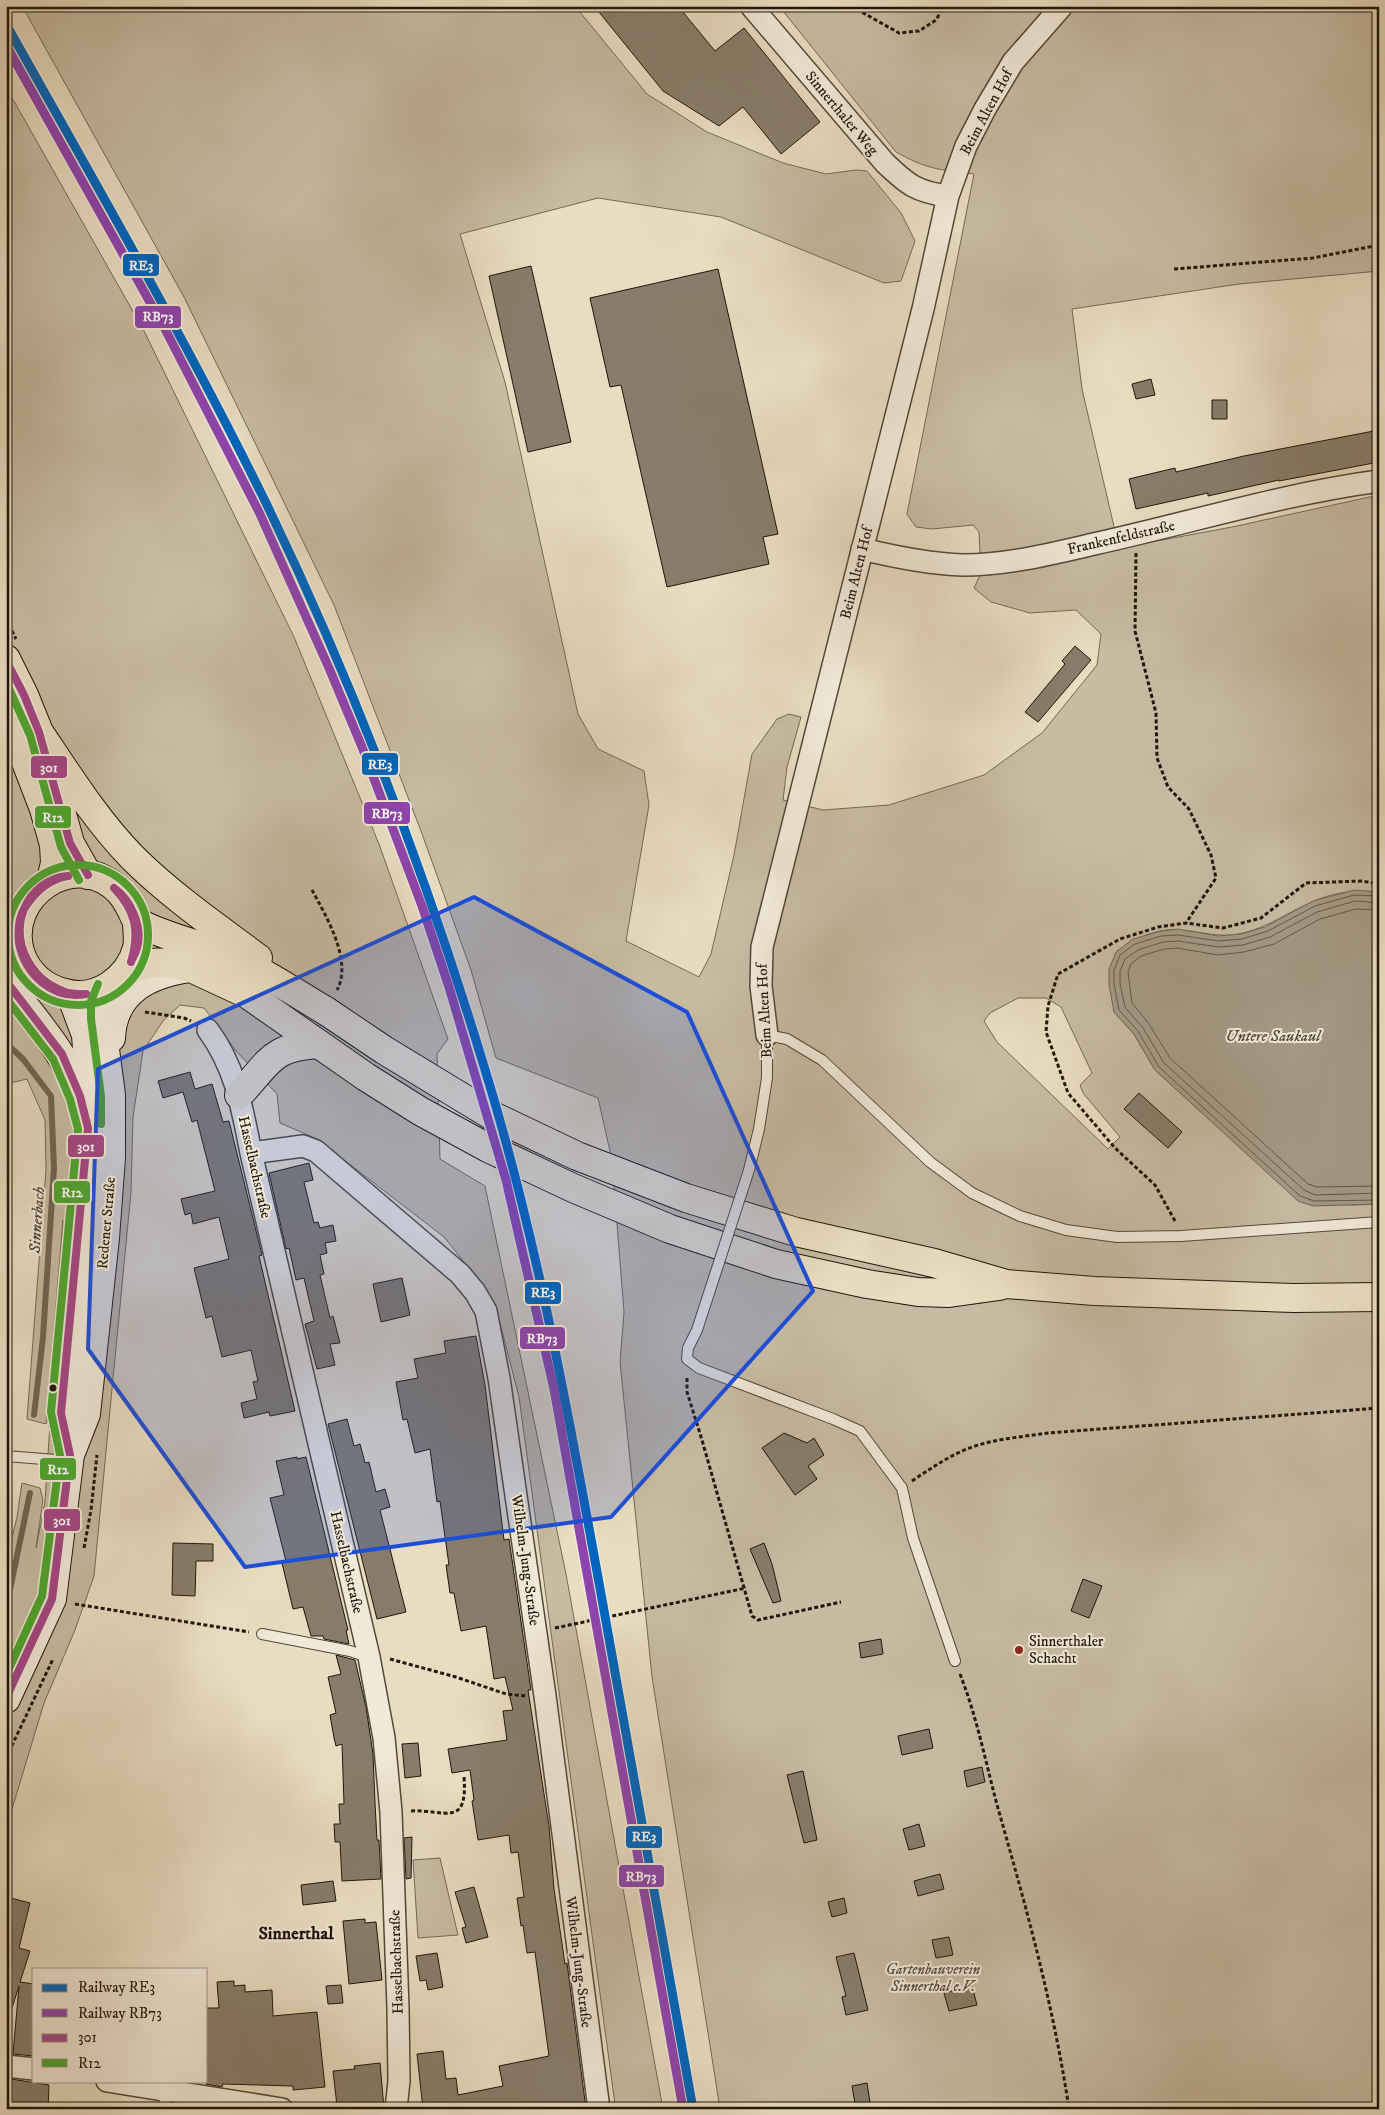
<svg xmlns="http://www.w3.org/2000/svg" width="1385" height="2115" font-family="'IM FELL DW Pica',serif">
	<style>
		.green { fill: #c7bba2; stroke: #736856; fill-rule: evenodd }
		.water { fill: #a49983; stroke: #6f6553 }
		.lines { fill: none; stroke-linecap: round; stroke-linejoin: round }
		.shore { stroke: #625847; stroke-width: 1 }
		.stream { stroke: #6f6553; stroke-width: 6 }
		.building { fill: #887d6a; stroke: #1f160b }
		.lane-casing { stroke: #524838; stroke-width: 12 }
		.street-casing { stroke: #524838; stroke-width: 24 }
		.secondary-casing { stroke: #1f160b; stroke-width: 30 }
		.primary-casing { stroke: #1f160b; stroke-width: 30 }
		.highway-casing { stroke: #1f160b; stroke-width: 30 }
		.path { stroke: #1f160b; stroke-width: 3; stroke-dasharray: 4 2.5; stroke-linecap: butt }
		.lane { stroke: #f1e9d7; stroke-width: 10 }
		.street { stroke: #f1e9d7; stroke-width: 21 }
		.secondary { stroke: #f1e9d7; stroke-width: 28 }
		.primary { stroke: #e9ddc1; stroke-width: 28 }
		.highway { stroke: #e9ddc1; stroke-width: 28 }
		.lane-bridge-casing { stroke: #524838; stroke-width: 12; stroke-linecap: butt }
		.lane-bridge { stroke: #f1e9d7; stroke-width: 10 }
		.bus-1-casing { stroke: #f1e9d7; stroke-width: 11 }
		.bus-2-casing { stroke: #f1e9d7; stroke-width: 11 }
		.bus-1 { stroke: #a54686; stroke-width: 8 }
		.bus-2 { stroke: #4ea62f; stroke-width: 8 }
		.rail-1-casing { stroke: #f1e9d7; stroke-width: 12 }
		.rail-2-casing { stroke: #f1e9d7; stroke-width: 12 }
		.rail-1 { stroke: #0065bd; stroke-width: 9 }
		.rail-2 { stroke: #8e44ad; stroke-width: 9 }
		.marked { fill: #1d4ed8; fill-opacity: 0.2; stroke: #1d4ed8; stroke-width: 4; stroke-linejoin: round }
		.bus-dot { fill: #1f160b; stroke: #f1e9d7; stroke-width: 2 }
		.poi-dot { fill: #8f2418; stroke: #f1e9d7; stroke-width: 2 }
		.labels { text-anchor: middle; stroke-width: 4; stroke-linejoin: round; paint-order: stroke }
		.street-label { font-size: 15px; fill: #1f160b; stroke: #f1e9d7 }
		.poi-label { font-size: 15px; fill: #1f160b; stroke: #f1e9d7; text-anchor: start }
		.park-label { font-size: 15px; font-style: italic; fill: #5a5040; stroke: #f1e9d7 }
		.water-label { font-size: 16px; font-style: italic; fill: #544a3b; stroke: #f1e9d7 }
		.quarter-label { font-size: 18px; font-weight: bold; fill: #1f160b; stroke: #f1e9d7 }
		.line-badge { stroke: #f1e9d7; stroke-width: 2 }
		.badge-label { font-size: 14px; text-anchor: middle; font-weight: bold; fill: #fff }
	</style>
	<rect width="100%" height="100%" fill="#e9ddc1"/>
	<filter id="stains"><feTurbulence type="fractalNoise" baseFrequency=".004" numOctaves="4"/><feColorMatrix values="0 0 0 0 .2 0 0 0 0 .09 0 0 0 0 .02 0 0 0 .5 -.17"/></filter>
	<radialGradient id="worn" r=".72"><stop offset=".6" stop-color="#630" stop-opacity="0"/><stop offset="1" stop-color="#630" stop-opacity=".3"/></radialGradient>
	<path class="green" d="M22,6H575L647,94L707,132L783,163L826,174L856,170L867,171L901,213L915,241L901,281L884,283L721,217L598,198L460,234L505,382L578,714L598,749L644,771L649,805L626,941L699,977L711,954L734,855L752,754L777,719L789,714L801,717L787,767L783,800L823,810L889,805L984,775L1042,733L1097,665L1101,634L1076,610L1030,613L991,602L974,588L981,573L979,532L973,525L932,529L916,527L907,514L974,174C940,170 926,169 896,152L779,6H1379V271L1239,284L1072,309L1082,389L1119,548L1232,527L1379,495V892C1356,890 1333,892 1312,902C1288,912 1269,927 1243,933C1220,939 1201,931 1179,930C1155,928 1134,939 1116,952L1114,1012L1134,1034L1155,1070L1298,1200L1352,1205L1379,1204V2109H720L652,1677L620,1362L624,1312L612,1160L598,1098L496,1058L471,970L421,831L334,605L184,297ZM1018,998H1046L1061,1007L1092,1073L1080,1085L1083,1093L1120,1137L1108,1149L997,1042L984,1021L990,1013Z
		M6,87L144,331L294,637L379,844L448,1039L437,1054L440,1159L485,1186L566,1574L663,2109H616L615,2104L519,1397L499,1319L472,1272L444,1237L317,1139L280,1123L277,1094L237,1052L204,1008L180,1005L163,1021L143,1051L133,1117L131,1192L94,1576L75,1630L44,1703L6,1829V1564L17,1517L22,1483L40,1488L43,1500L36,1548L45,1502L63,1220L46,1424L27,1419L46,1170L45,1120L27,1079L6,1084Z
		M440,1858L458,1935L418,1938L413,1860Z"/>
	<path class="water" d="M1354,890L1379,892V1204L1313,1206L1298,1201L1155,1070L1134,1034L1114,1012L1109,985V969L1116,952L1133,939L1161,931L1178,929L1218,936L1241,934L1265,927L1313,901Z"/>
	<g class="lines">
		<path class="shore" d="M1379,896L1354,895L1315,906L1268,931L1242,939L1218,941L1178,935L1161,936L1135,944L1120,955L1114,970V984L1119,1010L1138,1031L1159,1067L1300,1196L1314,1201L1379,1200
			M1379,903L1355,901L1317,912L1270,937L1243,945L1218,947L1178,941L1163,942L1138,950L1125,959L1120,971V984L1125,1007L1143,1028L1164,1063L1304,1190L1315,1195L1379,1193
			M1379,910L1356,909L1320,919L1274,944L1244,952L1218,955L1177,948L1164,949L1141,956L1131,964L1128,972L1132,1003L1149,1024L1170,1058L1308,1184L1317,1187L1379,1186"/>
		<path class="stream" d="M6,1043L23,1059L51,1096L54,1168L43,1337L34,1415
			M6,1609L30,1493"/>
	</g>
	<path class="building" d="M594,6H678L715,51L744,28L820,122L781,154L743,107L719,126L663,91Z
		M531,266L571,442L528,452L489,276Z
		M718,269L778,534L763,537L769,564L667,587L621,385L610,387L590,298Z
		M1151,379L1155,395L1136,399L1132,384Z
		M1212,400H1227V419H1212Z
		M1379,430V462L1279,481V480L1208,496V493L1136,509L1129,479L1175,468L1176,472L1244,456Z
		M1075,646L1091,660L1038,722L1025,712L1065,664L1062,661Z
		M190,1072L195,1089L212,1084L223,1122L229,1121L262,1255L259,1256L295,1411L270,1416L269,1412L244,1418L241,1403L257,1399L253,1382L258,1381L251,1350L222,1357L212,1316L206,1318L194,1268L229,1259L219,1217L193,1224L191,1213L185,1215L181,1199L215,1191L197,1120L192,1122L183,1092L163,1098L158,1081Z
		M1139,1093L1182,1132L1168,1148L1124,1109Z
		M309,1163L313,1180L304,1182L314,1223L318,1222L320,1228L333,1225L336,1241L325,1243L327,1253L320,1255L324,1274L320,1275L330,1318L333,1316L340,1343L330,1344L335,1365L317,1369L305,1324L314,1321L304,1278L296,1280L289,1248L286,1249L269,1173Z
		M402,1278L410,1315L381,1322L373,1284Z
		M476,1336L485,1385L504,1540L509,1539L531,1690H528L549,1826L554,1889L565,1964L567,1963L586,2109H539L538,2105L519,2109H423L417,2054L443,2051L446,2079L456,2078L458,2095L503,2086L499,2066L549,2056L535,1952L527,1953L523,1925L521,1926L517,1898L524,1897L518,1852L511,1853L509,1835L478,1840L472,1801L474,1800L470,1770L452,1773L448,1749L507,1740L503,1711L513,1710L505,1677L494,1679L486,1626L461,1631L454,1593H450L446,1565H449L440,1501L437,1502L430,1449L415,1453L407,1419L403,1420L396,1382L418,1378L414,1359L446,1353L444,1341Z
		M347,1419L354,1446L360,1444L365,1463L369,1462L376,1492L385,1489L390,1507L380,1510L406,1612L377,1619L328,1424Z
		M784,1433L807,1443L814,1438L824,1455L808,1466L817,1479L795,1495L762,1448Z
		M297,1457V1459L306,1457L348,1630H346L349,1644L324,1639L323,1636H311L303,1607L293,1609L282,1563L286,1561L270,1498L284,1495L276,1461Z
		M173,1543L213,1544V1561H196L195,1596L172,1595Z
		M764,1543L772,1564L781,1601L773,1603L750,1549Z
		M1083,1579L1102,1586L1089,1618L1071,1611Z
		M881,1639L883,1654L861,1658L859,1643Z
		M336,1655L355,1660L366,1707L373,1754L375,1803L377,1840H379L381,1879L342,1881L340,1842H335L334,1824H340L339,1804H344L342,1744L336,1746L334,1738L330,1715L336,1713L328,1677L341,1674Z
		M929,1729L933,1748L902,1755L898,1736Z
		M418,1743L421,1776L405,1778L402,1744Z
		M982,1767L985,1782L967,1787L964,1771Z
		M803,1771L817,1840L804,1843L787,1775Z
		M919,1824L925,1846L909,1850L903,1829Z
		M412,1837L411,1878L406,1879L404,1838Z
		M940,1874L944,1889L918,1896L914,1881Z
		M333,1881L336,1901L303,1905L301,1885Z
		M474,1887L488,1937L466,1943L462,1928L466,1927L455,1892Z
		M11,1898L30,1903L19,1948L30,1951L20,1982L34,1984V2056L13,2054L19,1986L10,2014H6V1917Z
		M844,1898L847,1913L832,1917L828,1902Z
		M365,1919V1923L376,1922L382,1980L349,1984L343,1921Z
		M949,1937L953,1955L936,1958L932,1940Z
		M437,1953L443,1987L428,1990L426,1980L420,1981L416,1956Z
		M854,1953L868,2010L846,2015L842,1997L846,1996L836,1957Z
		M234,1981V1986L245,1985V1992L272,1990L273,2016L317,2012L325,2087L293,2090V2086L223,2084L222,2087L206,2084V2008H219L217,1982Z
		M341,1985L343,2003L328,2004L326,1986Z
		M972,1986L977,2005L949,2011L944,1993Z
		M380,2063L384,2109H353L337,2106L333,2071L355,2069L354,2066Z
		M11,2079L49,2085L48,2109H6V2082L11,2083Z
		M867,2083L871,2109H856L852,2086Z"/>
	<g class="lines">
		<g class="lane-casing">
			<path id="lane" d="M749,1170L759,1129L767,1078V1035L787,1039L822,1060L930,1162L972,1193L1020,1216L1066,1230L1117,1237L1181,1236L1379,1222
				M697,1330L688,1348L687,1359L699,1368L833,1419L860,1431L902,1488L913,1538L955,1661
				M6,1456L68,1461
				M262,1634L350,1651L368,1657
				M162,2090L167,2109"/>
		</g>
		<g class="street-casing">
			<path id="street" d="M751,6L885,163C907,184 916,192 948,196
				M862,549C895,557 929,564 963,565C1007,565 1051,554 1094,544C1189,523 1282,494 1379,481
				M208,1030C236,1068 242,1108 251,1153L369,1657L384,1738L391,1812L398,2008L399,2081L396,2109
				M767,1035L761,986L762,947L923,309L948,196L966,146L985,109L1013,62L1062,6
				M251,1153L303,1146L316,1151L460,1274L475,1292L486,1311L499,1378L545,1696L599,2109
				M6,2066L34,2069
				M107,2081L282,2109"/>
		</g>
		<g class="secondary-casing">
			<path id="secondary" d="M6,981C36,1024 68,1052 82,1105
				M111,1038C113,991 149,974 190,968
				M70,1455L61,1413L88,1128L90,1087L86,1035L71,995
				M6,1699L52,1599L70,1455L86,1414L105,1238L111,1158V1095L101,1019V1003L107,988"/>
		</g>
		<g class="primary-casing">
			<path id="primary" d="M6,659L24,695L39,732L70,843L88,875
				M6,710L44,809L54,845L55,863L51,880
				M39,732C68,775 96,820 132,857C170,895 215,926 258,958
				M137,922C137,930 139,940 137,948C129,979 96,1002 65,993C44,988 29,975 21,955C1,896 76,845 120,892C128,901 132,911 137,922C170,940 209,945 244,963C272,977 299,995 326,1011
				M126,972C150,959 165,961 191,968"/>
		</g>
		<g class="highway-casing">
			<path id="highway" d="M191,968L247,994L366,1077L420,1111L488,1148L573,1188L670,1229L776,1264L867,1284L918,1292L949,1293L999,1286
				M326,1011L384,1050L491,1115L577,1156L686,1198L796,1232L934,1263L1006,1284L1094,1291L1294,1298L1379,1297
				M239,1095C270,1062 270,1047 319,1044"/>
		</g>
		<path class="path" d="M851,6L899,33L919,31L936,20L944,6
			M1174,269L1313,258L1379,245
			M1136,553L1135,631L1156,713L1157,758L1168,787L1189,809L1211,855L1216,878L1186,923
			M6,619L16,639
			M312,890C326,916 353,961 337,990
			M145,1012L184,1018L191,1021
			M1175,1221L1155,1185L1115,1148L1068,1093L1046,1032L1048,1006L1058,974L1120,939L1158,927L1186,923L1223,928L1261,918L1306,883L1362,881L1379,884
			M687,1378V1392L702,1440L752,1616L758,1620L841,1602
			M912,1481C930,1469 947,1457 967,1449C992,1439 1021,1437 1048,1433L1379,1408
			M84,1548L91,1510L97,1455
			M75,1604L249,1632
			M555,1628L746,1588
			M390,1659L456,1677L506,1694L526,1696
			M960,1674C978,1720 986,1765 999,1812C1027,1910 1054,2008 1069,2109
			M6,1758L53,1659
			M411,1811C444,1809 468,1829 464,1777"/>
		<use href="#lane" class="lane"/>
		<use href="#street" class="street"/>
		<use href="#secondary" class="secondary"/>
		<use href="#primary" class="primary"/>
		<use href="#highway" class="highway"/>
		<g class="lane-bridge-casing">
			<path id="lane-bridge" d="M697,1330L749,1170"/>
		</g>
		<use href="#lane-bridge" class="lane-bridge"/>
		<g class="bus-1-casing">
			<path id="bus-1" d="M6,660L24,695L39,732L70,843L88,875
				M114,888C131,900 143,927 137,948C136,952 133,957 131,962
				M114,888C136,911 140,932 131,962
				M24,909C11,942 30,979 63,991C69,994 78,994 86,994
				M24,909C18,919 18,932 19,943C25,974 52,1000 86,994
				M24,909C31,892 48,877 68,876
				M24,909C34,893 48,879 68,876
				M6,981L62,1054L80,1096L88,1128L61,1413L70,1455L52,1599L6,1698"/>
		</g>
		<g class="bus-2-casing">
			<path id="bus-2" d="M6,682L30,735L61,847L79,880
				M8 935a70 70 0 1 1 140 0a70 70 0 1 1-140 0Z
				M98,984L91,1001V1019L101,1096V1124
				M6,998L53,1059L70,1099L78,1129L51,1412L60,1455L42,1596L6,1675"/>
		</g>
		<use href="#bus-1" class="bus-1"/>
		<use href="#bus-2" class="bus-2"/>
		<g class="rail-1-casing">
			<path id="rail-1" d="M6,24C95,183 186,340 266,503C353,683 425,872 483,1063C538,1241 570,1422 603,1605C633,1773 663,1941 693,2109"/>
		</g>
		<g class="rail-2-casing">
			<path id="rail-2" d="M6,45L165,329L259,512L329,668L362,747L422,906L449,987L506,1180L554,1389L683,2109"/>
		</g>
		<use href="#rail-1" class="rail-1"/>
		<use href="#rail-2" class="rail-2"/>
	</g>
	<path class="marked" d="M474,897L687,1012L813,1291L611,1517L245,1567L88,1349L98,1069Z"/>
	<circle class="bus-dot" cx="53" cy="1388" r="4.5"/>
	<circle class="poi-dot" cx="1019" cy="1650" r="5"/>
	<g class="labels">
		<g class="street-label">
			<text transform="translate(986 112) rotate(-62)" y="5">Beim Alten Hof</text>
			<text transform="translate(842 113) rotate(50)" y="5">Sinnerthaler Weg</text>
			<text transform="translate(1121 537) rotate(-13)" y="5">Frankenfeldstraße</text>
			<text transform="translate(856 573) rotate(-76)" y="5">Beim Alten Hof</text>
			<text transform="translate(764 1011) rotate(-93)" y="5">Beim Alten Hof</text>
			<text transform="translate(255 1167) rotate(77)" y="5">Hasselbachstraße</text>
			<text transform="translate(106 1223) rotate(-85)" y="5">Redener Straße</text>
			<text transform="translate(526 1560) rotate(82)" y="5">Wilhelm-Jung-Straße</text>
			<text transform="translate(347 1562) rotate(77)" y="5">Hasselbachstraße</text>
			<text transform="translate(396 1962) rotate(-92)" y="5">Hasselbachstraße</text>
			<text transform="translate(579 1962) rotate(83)" y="5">Wilhelm-Jung-Straße</text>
		</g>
		<g class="poi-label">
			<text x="1029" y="1646">Sinnerthaler<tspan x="1029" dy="17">Schacht</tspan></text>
		</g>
		<g class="park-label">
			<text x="933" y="1974">Gartenbauverein<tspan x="933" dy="17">Sinnerthal e.V.</tspan></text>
		</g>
		<g class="water-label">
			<text x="1273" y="1041">Untere Saukaul</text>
			<text transform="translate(36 1220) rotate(-86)" y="6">Sinnerbach</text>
		</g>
		<g class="quarter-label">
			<text x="296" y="1939">Sinnerthal</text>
		</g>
	</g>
	<g class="line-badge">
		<rect x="122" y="253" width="38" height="24" rx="5" fill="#0065bd"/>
		<rect x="134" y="305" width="48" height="24" rx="5" fill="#8e44ad"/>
		<rect x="361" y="752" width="38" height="24" rx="5" fill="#0065bd"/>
		<rect x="30" y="755" width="38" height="24" rx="5" fill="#a54686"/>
		<rect x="363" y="801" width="48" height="24" rx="5" fill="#8e44ad"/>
		<rect x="34" y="805" width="38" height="24" rx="5" fill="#4ea62f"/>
		<rect x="67" y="1134" width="38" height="24" rx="5" fill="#a54686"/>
		<rect x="53" y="1180" width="38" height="24" rx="5" fill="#4ea62f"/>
		<rect x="524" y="1281" width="38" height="24" rx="5" fill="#0065bd"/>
		<rect x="519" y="1326" width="47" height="24" rx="5" fill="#8e44ad"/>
		<rect x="39" y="1457" width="38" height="24" rx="5" fill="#4ea62f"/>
		<rect x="43" y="1508" width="38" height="24" rx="5" fill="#a54686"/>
		<rect x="625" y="1825" width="38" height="24" rx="5" fill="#0065bd"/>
		<rect x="618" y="1864" width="47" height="24" rx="5" fill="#8e44ad"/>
	</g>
	<g class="badge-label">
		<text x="141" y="270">RE3</text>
		<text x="158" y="321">RB73</text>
		<text x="380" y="769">RE3</text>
		<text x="49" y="772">301</text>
		<text x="387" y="818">RB73</text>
		<text x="53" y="822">R12</text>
		<text x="86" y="1151">301</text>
		<text x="72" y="1197">R12</text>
		<text x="543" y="1297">RE3</text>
		<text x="542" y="1343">RB73</text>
		<text x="58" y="1474">R12</text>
		<text x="62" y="1525">301</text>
		<text x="644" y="1841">RE3</text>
		<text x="641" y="1881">RB73</text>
	</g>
	<rect width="1385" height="2115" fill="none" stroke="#e9ddc1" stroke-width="25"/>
	<rect x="8" y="8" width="1370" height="2100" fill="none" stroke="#1f160b" stroke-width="2.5"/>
	<rect x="12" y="12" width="1360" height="2090" fill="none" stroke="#1f160b"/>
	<rect x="32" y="1968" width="175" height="115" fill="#f1e9d7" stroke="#9d9585"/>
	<rect x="42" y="1984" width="25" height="8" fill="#0065bd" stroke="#9d9585"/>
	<text x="78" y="1992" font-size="15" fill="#1f160b">Railway RE3</text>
	<rect x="42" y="2009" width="25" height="8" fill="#8e44ad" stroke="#9d9585"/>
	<text x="78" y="2018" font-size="15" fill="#1f160b">Railway RB73</text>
	<rect x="42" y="2034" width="25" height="8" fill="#a54686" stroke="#9d9585"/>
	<text x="78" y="2042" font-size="15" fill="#1f160b">301</text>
	<rect x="42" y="2059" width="25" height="8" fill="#4ea62f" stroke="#9d9585"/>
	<text x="78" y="2068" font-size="15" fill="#1f160b">R12</text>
	<rect width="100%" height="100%" filter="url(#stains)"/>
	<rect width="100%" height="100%" fill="url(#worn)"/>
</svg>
